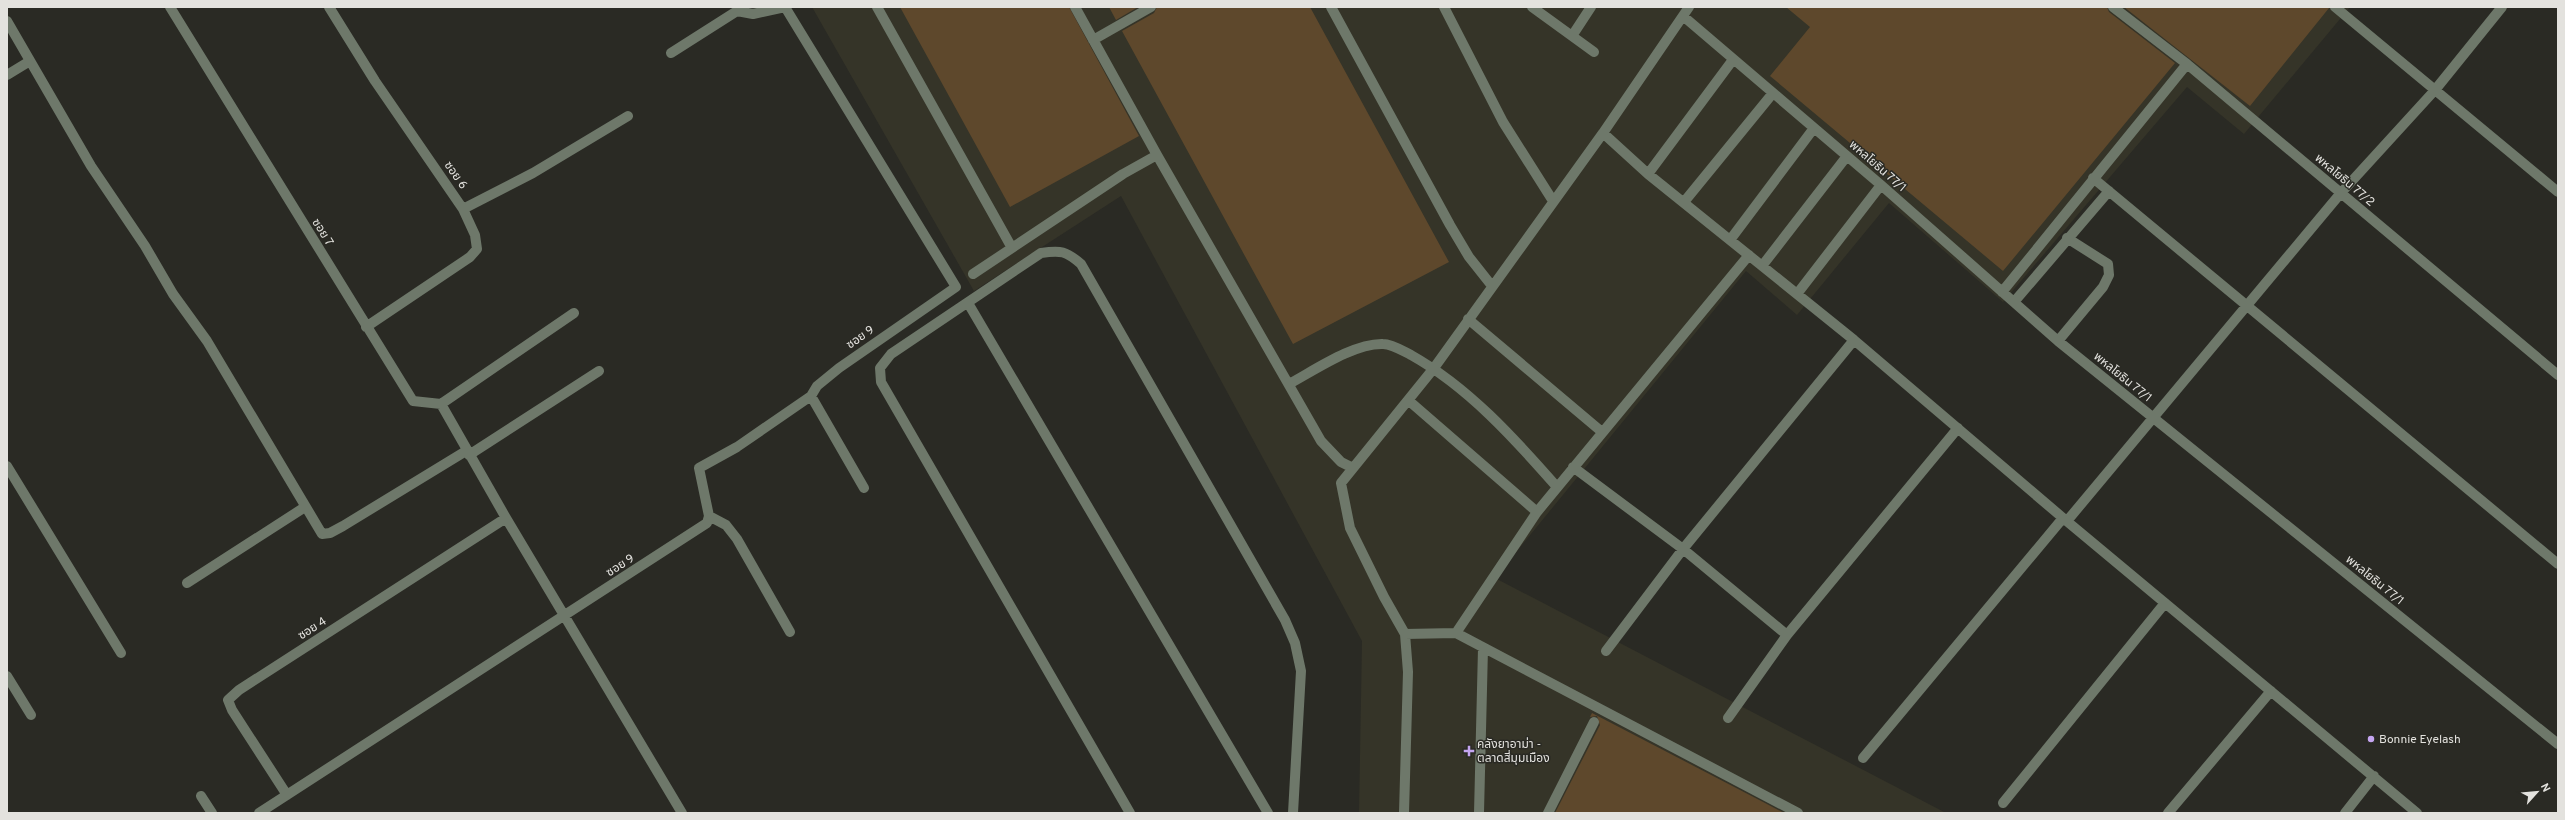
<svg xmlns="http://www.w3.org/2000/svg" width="2565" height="820" font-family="Overpass,'Noto Sans Thai',sans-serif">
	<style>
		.built { fill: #353428 }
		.building { fill: #5e482c }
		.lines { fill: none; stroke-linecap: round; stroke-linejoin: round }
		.minor { stroke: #6e786a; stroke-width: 10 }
		.poi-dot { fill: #c5a6f1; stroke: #2a2a24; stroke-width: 1.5 }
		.labels { text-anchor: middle; stroke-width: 3; stroke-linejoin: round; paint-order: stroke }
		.street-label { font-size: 12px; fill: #e3e2de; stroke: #2a2a24 }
		.poi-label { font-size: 12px; fill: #e3e2de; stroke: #2a2a24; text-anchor: start }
	</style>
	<rect width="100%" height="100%" fill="#2a2a24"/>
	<path class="built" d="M812,7H2350L2244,134L2187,87L2003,302L1889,203L1797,315L1746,271L1495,578L1946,813H1359L1362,641L1121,196L974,291Z"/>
	<path class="building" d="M900,7H1069L1139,136L1010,207Z
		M1109,7H1138L1116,20Z
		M1157,7H1310L1449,262L1293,344L1122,31L1154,13Z
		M1786,7H2107L2109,12L2175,63L2003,271L1770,76L1810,27Z
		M2124,7H2329V8L2250,106Z
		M1592,713L1765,803L1784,813H1555L1600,725L1597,716L1590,717Z"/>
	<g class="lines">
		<path class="minor" d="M170,7L413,401L441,404L506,518L682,813
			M329,7L375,81L463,209L475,235L477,249L470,257L366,327
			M877,7L1012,248
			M1075,7L1157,155L1321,441L1341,462L1353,468
			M1331,7L1450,225L1469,257L1492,286
			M1444,7L1503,122L1553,201
			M1532,7L1594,52
			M1689,7L1603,133L1434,368L1341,483L1350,528L1384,597L1405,634L1456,633L1798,813
			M2113,7L2187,64L2558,375
			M2335,7L2558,192
			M1683,16L1881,185L2058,341L2558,744
			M7,21L91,166L145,246L173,294L207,341L322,534L330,533L343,526L466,451
			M1572,36L1591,7
			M1093,40L1151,7
			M671,53L737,11L753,14L785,7
			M7,75L30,61
			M1603,133L1648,174L1854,340L2063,518L2417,813
			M1648,174L1732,61
			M2093,178L2558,564
			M1684,202L1773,93
			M463,209L533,173L628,116
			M1730,240L1814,128
			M1762,266L1847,156
			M973,274L1123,174L1157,155
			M2002,292L2187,64
			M1797,294L1881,185
			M2014,302L2109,191
			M968,303L1268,813
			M1468,319L1602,432
			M2058,341L2103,287L2109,275L2108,264L2067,238
			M1289,384C1315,370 1354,343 1383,344C1392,344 1403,351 1411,355C1468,387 1514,438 1557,487
			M811,396L864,488
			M1408,400L1537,512
			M441,404L574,313
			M469,455L599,371
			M7,466L121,653
			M1573,467L1683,549L1787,635
			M709,516L726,525L737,539L790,632
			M2067,521L2340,194L2435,90L2502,7
			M187,583L305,507
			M1456,633L1537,512L1749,255
			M1606,651L1683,549L1854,340
			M7,676L31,715
			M1728,718L1787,635L1958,428
			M1863,758L2063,518
			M287,795L232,710L228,700L239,690L506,518
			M201,796L212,813
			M2003,803L2165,603
			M259,813L707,523L709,516L699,468L737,447L811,396L817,386L839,368L956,287L785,7
			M1130,813L881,382L880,368L891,354L1041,253C1061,250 1066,251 1081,264L1285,620L1295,643L1301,671L1293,813
			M1404,813L1408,672L1405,634
			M1479,813L1483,648
			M1548,813L1594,722
			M2168,813L2271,691
			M2345,813L2374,776"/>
	</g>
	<g class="poi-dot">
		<circle cx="2371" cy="739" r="4"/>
		<path d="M1467 745h4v4h4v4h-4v4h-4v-4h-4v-4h4z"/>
	</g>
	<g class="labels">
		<g class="street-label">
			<text transform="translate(1878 166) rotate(41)" y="4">พหลโยธิน 77/1</text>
			<text transform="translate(456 175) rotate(55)" y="4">ซอย 6</text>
			<text transform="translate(2345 180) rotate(40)" y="4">พหลโยธิน 77/2</text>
			<text transform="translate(323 232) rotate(58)" y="4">ซอย 7</text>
			<text transform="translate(860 337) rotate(-35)" y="4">ซอย 9</text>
			<text transform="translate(2123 377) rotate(39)" y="4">พหลโยธิน 77/1</text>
			<text transform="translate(620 565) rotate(-33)" y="4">ซอย 9</text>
			<text transform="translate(2375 580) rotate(39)" y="4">พหลโยธิน 77/1</text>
			<text transform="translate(312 628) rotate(-33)" y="4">ซอย 4</text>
		</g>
		<g class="poi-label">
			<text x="2379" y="743">Bonnie Eyelash</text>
			<text x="1477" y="748">คลังยาอาม่า -<tspan x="1477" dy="14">ตลาดสี่มุมเมือง</tspan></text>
		</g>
	</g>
	<rect width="2565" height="820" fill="none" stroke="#e3e2de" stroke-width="16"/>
	<g transform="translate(2537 792) rotate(63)" stroke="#2a2a24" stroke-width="3" paint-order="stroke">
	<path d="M0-3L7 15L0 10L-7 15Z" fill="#e3e2de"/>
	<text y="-6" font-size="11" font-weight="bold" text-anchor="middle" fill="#e3e2de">N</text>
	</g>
</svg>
